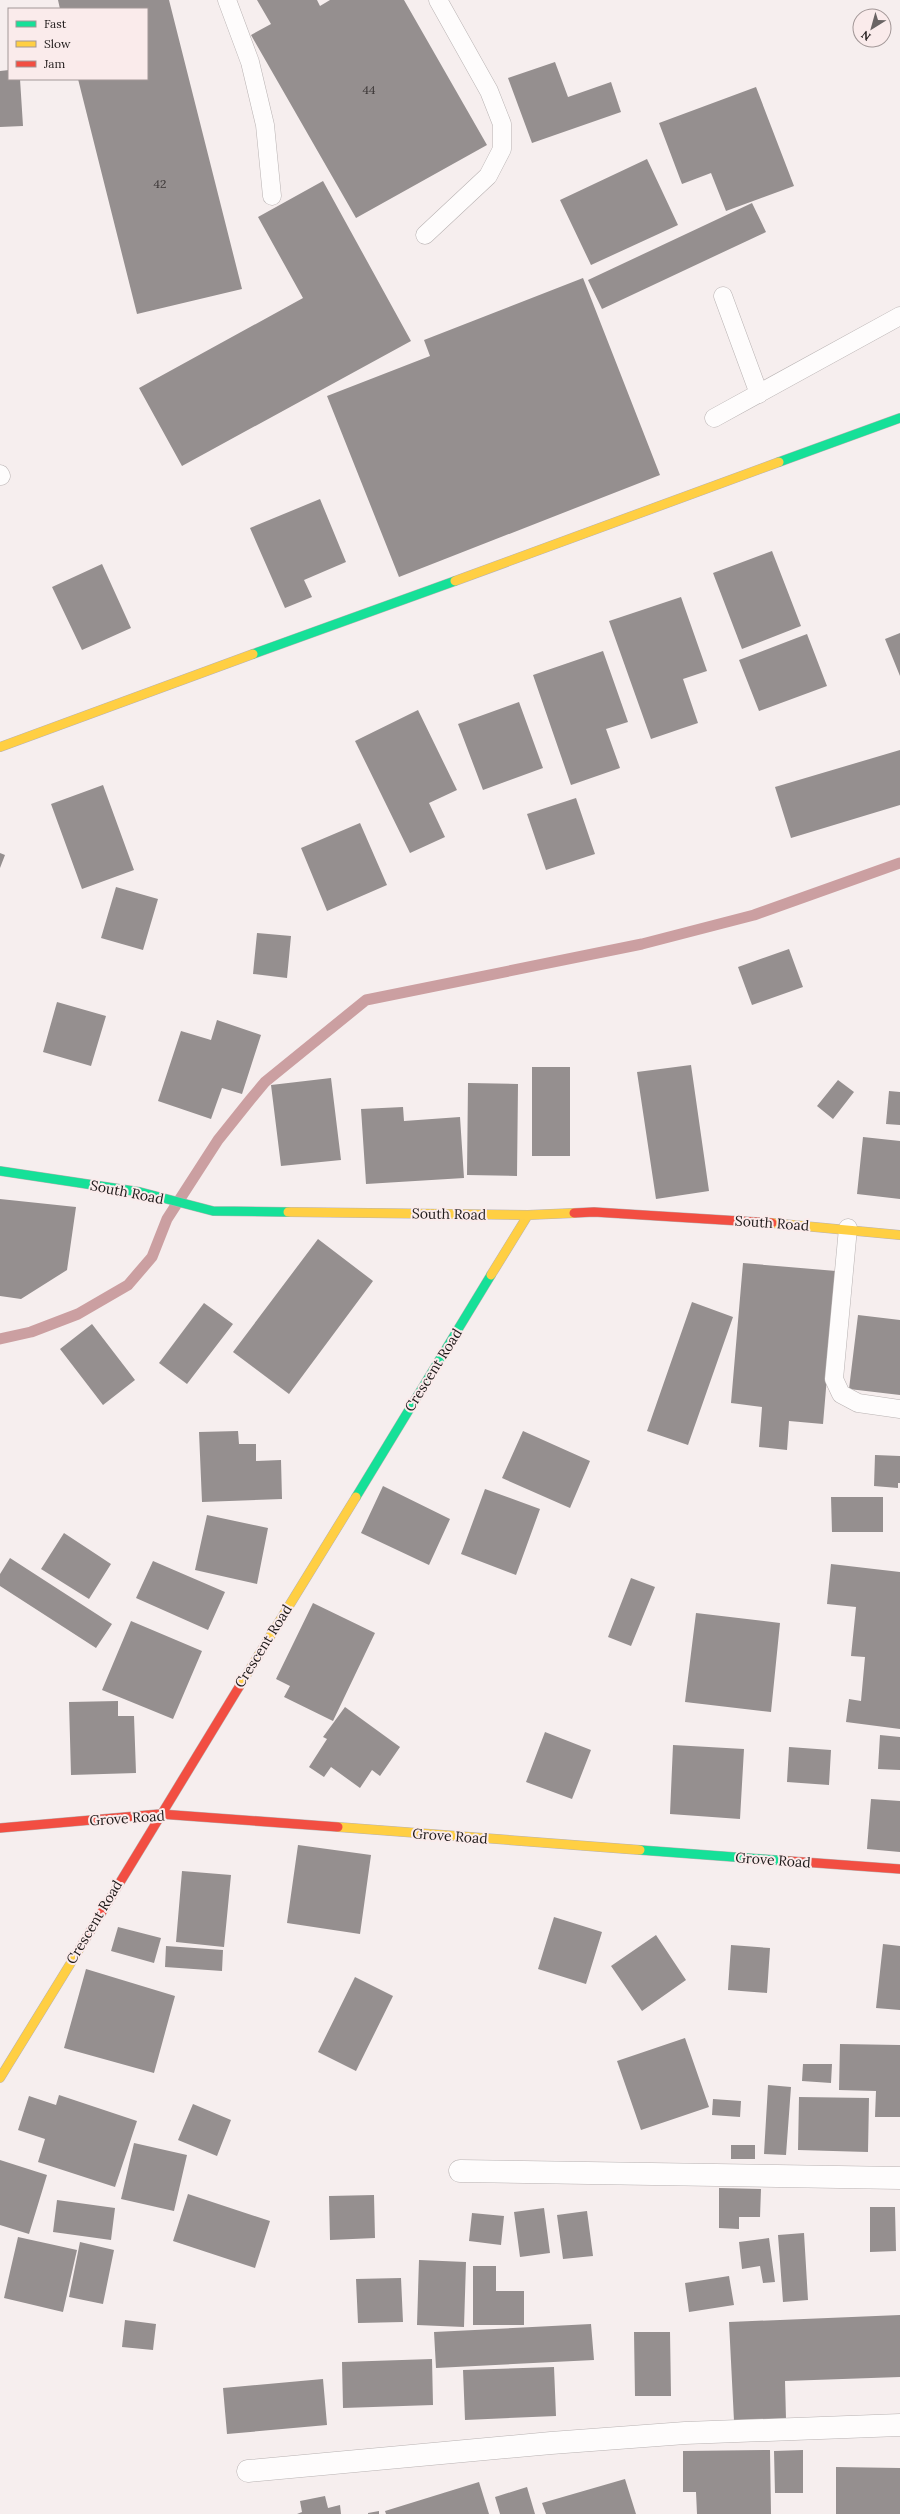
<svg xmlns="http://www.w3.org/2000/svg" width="900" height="2514" font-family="Lora,serif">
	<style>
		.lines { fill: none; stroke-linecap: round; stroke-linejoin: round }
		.stream { stroke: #cb9fa1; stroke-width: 11 }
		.building { fill: #958f8f }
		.lane-casing { stroke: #b8b2b2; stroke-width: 19 }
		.street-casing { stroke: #b8b2b2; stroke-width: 23 }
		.fast-casing { stroke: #b8b2b2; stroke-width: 10 }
		.slow-casing { stroke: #b8b2b2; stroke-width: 10 }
		.jam-casing { stroke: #b8b2b2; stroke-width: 10 }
		.lane { stroke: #fefcfc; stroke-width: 18 }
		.street { stroke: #fefcfc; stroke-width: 22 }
		.fast { stroke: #16e098; stroke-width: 9 }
		.slow { stroke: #ffcf43; stroke-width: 9 }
		.jam { stroke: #f24e42; stroke-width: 9 }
		.labels { text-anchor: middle; stroke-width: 4; stroke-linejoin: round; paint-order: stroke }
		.number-label { font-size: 12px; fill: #3c3737 }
		.street-label { font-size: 14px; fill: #1f1a1a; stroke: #faebeb }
	</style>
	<rect width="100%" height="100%" fill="#f6eeee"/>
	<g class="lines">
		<path class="stream" d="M0,1339L31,1332L78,1314L128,1285L152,1257L167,1219L218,1140L250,1100L265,1082L366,1000L642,944L754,915L900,863"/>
	</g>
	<path class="building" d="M58,0H169L242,289L137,314L78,79H147V9H60Z
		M257,0H317L320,6L330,0H404L487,145L356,218L251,35L271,24Z
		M555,62L568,97L611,82L621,112L532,143L508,78Z
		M9,70V79H20L23,126L0,127V71Z
		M756,87L794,186L726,211L711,173L682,184L659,123Z
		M647,159L678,225L591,265L560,200Z
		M323,181L411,341L182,466L139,388L303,298L258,217Z
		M752,203L766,232L602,309L588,280Z
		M583,278L660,475L399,577L327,396L430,356L424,340Z
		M320,499L346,562L304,580L312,597L285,608L250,528Z
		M772,551L801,626L742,649L713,573Z
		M102,564L131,628L82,650L52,587Z
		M681,597L707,671L683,679L698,723L651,739L609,621Z
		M900,633V676L885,639Z
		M807,634L827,686L759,711L739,660Z
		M603,651L628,722L606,729L620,768L571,785L533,675Z
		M519,702L543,768L483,790L458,724Z
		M418,710L457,790L429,803L445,837L410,853L355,741Z
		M900,750V805L791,838L775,787Z
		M103,785L134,870L82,889L51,804Z
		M576,798L595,854L546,870L527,814Z
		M360,823L387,885L327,911L301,848Z
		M0,853L5,855L0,868Z
		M116,887L158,899L143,950L101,938Z
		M257,933L291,936L287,978L253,974Z
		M789,949L803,987L752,1005L738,967Z
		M57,1002L106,1016L91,1066L43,1052Z
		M217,1020L261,1035L242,1094L222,1088L211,1119L158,1101L181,1031L211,1040Z
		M691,1065L709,1191L656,1199L637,1072Z
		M532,1067H570V1156H532Z
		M331,1078L341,1160L281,1166L271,1085Z
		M838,1080L854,1092L833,1119L817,1106Z
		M468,1083L518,1084L517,1176L467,1175Z
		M889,1091L900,1092V1125L886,1124Z
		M403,1107L404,1121L460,1117L464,1178L366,1184L361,1109Z
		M863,1137L900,1141V1199L857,1194Z
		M0,1199L76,1207L67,1270L21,1299L0,1296Z
		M318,1239L373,1281L289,1394L233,1352Z
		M743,1263L836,1271L823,1424L789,1421L787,1450L759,1447L762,1407L731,1403Z
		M692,1302L733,1317L688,1445L647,1431Z
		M204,1303L233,1324L187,1384L159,1363Z
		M858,1315L900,1320V1395L849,1389Z
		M92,1324L135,1380L103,1405L60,1349Z
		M238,1431L239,1444H256V1461L281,1460L282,1499L202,1502L199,1432Z
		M523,1431L590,1461L570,1508L502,1478Z
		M875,1455L900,1456V1483H898V1488L874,1486Z
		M383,1486L450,1519L429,1565L361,1533Z
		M485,1489L540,1509L516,1575L461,1554Z
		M831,1497H883V1532H832Z
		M207,1515L268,1528L257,1584L195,1570Z
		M64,1533L111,1564L89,1599L41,1569Z
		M10,1558L112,1624L96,1648L0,1586V1574Z
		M153,1561L225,1592L208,1630L136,1598Z
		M831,1564L900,1572V1729L846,1722L849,1699L861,1701L865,1657L851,1656L856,1607L827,1604Z
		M631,1578L655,1587L631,1646L608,1637Z
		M313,1603L375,1633L333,1721L284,1697L290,1686L276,1679Z
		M696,1613L780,1623L771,1712L685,1702Z
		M131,1621L202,1651L173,1719L102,1690Z
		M118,1701V1716H134L136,1773L71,1775L69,1702Z
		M345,1707L400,1747L380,1776L372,1770L360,1788L331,1767L324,1777L309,1767L327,1739L323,1737Z
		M545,1732L591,1750L572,1799L526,1782Z
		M880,1735L900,1737V1770L878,1769Z
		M673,1745L744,1749L740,1819L670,1814Z
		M789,1747L831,1750L829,1785L787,1782Z
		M871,1799L900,1801V1852L867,1849Z
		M298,1845L371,1855L360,1934L287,1923Z
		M182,1871L231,1875L224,1947L176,1942Z
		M554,1917L602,1932L586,1984L538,1969Z
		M118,1927L161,1938L154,1963L111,1951Z
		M656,1935L686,1980L642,2011L611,1966Z
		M883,1944L900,1946V2010L876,2008Z
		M731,1945L770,1948L767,1993L728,1990Z
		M166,1946L223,1950L222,1971L165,1967Z
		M86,1969L175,1996L154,2073L64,2048Z
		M355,1977L393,1996L356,2071L318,2052Z
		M685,2038L709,2107L641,2130L617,2061Z
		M840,2044L900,2045V2117H875L876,2091L839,2090Z
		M803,2064H832L831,2083L802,2081Z
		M768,2085L791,2087L786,2155L764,2154Z
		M59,2095L137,2121L115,2187L38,2162L45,2139L18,2130L29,2096L56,2105Z
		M799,2097L869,2098L868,2152L798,2150Z
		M713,2099L741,2101L740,2117L712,2115Z
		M193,2104L231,2120L217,2156L178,2140Z
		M134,2143L187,2155L174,2211L121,2199Z
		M731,2145H755V2159H731Z
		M0,2160L47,2175L29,2234L0,2225Z
		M719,2188L761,2189L760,2217H739V2229L719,2228Z
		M188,2194L270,2221L255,2268L173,2241Z
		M374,2195L375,2238L330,2240L329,2196Z
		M57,2200L115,2208L111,2240L53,2232Z
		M870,2207H895L896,2251L870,2252Z
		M544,2208L550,2253L520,2257L514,2212Z
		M587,2211L593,2256L563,2259L557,2215Z
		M472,2213L504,2216L501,2245L469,2241Z
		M804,2233L808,2300L783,2302L778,2235Z
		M18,2237L77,2250L63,2312L4,2298Z
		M769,2238L775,2282L763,2283L760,2266L742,2269L739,2242Z
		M80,2242L114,2250L103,2304L69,2297Z
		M419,2260L466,2262L464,2327L417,2325Z
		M473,2266H496V2291H524V2325H473Z
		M729,2276L734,2305L689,2312L685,2283Z
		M401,2278L403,2322L358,2323L356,2279Z
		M900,2315V2377L785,2381L786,2419L734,2421L729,2322Z
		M125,2320L156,2324L153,2350L122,2347Z
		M591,2324L594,2360L436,2368L434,2332Z
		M634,2332H670L671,2396H635Z
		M432,2359L433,2405L343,2408L342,2362Z
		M554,2367L556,2416L465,2420L463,2370Z
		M323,2379L327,2425L227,2434L223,2388Z
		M770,2450L771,2514H697L696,2492H683V2451Z
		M803,2450V2493H775L774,2451Z
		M836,2467L900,2468V2514H836Z
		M625,2479L636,2514H546L542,2503Z
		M479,2482L489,2514H386L385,2511Z
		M527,2487L535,2514H500L495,2497Z
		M325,2496L328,2508L340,2505L341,2514H297L302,2512L300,2501Z
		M379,2511V2514H368V2513Z"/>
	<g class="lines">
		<g class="lane-casing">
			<path id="lane" d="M227,0L250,62L265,125L272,196
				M425,235L488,176L502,149V124L489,91L438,0
				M723,296L759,394
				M714,418L900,316
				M0,474L1,476
				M848,1228L834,1379L841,1394L858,1403L900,1409"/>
		</g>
		<g class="street-casing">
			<path id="street" d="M460,2171L900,2178
				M248,2471L551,2443L685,2433L900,2425"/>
		</g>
		<g class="fast-casing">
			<path id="fast" d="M779,462L900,418
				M253,654L455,581
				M0,1171L140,1192L213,1211L288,1212
				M356,1497L491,1275
				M640,1850L789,1861"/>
		</g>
		<g class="slow-casing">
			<path id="slow" d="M455,581L779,462
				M0,747L253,654
				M288,1212L528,1215L574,1213
				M772,1223L900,1235
				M491,1275L528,1215
				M239,1687L356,1497
				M338,1827L640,1850
				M0,2078L80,1948"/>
		</g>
		<g class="jam-casing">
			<path id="jam" d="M574,1213L594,1212L772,1223
				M0,1828L160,1814L338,1827
				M789,1861L900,1869
				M80,1948L239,1687"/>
		</g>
		<use href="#lane" class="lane"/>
		<use href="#street" class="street"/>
		<use href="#fast" class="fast"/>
		<use href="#slow" class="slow"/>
		<use href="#jam" class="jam"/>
	</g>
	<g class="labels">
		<g class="number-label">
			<text x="369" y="94">44</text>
			<text x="160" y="188">42</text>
		</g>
		<g class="street-label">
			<text transform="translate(127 1192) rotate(11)" y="5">South Road</text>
			<text transform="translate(449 1214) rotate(1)" y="5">South Road</text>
			<text transform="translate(772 1223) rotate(4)" y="5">South Road</text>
			<text transform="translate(433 1370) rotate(-58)" y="5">Crescent Road</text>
			<text transform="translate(263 1646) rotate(-58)" y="5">Crescent Road</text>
			<text transform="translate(127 1818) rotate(-4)" y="5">Grove Road</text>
			<text transform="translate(450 1836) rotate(4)" y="5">Grove Road</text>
			<text transform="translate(773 1860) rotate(4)" y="5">Grove Road</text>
			<text transform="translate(94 1922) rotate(-59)" y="5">Crescent Road</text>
		</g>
	</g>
	<rect x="8" y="8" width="140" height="72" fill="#faebeb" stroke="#a29797"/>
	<rect x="16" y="21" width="20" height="6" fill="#16e098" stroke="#a29797"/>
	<text x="44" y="28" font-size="12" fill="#1f1a1a">Fast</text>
	<rect x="16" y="41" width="20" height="6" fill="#ffcf43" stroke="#a29797"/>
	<text x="44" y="48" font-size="12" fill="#1f1a1a">Slow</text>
	<rect x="16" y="61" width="20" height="6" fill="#f24e42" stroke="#a29797"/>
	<text x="44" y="68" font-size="12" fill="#1f1a1a">Jam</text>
	<g transform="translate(872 28) rotate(217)"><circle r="19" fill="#faebeb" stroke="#a29797"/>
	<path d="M0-3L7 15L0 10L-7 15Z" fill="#6a6464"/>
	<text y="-6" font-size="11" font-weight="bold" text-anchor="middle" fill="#1f1a1a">N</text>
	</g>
</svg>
